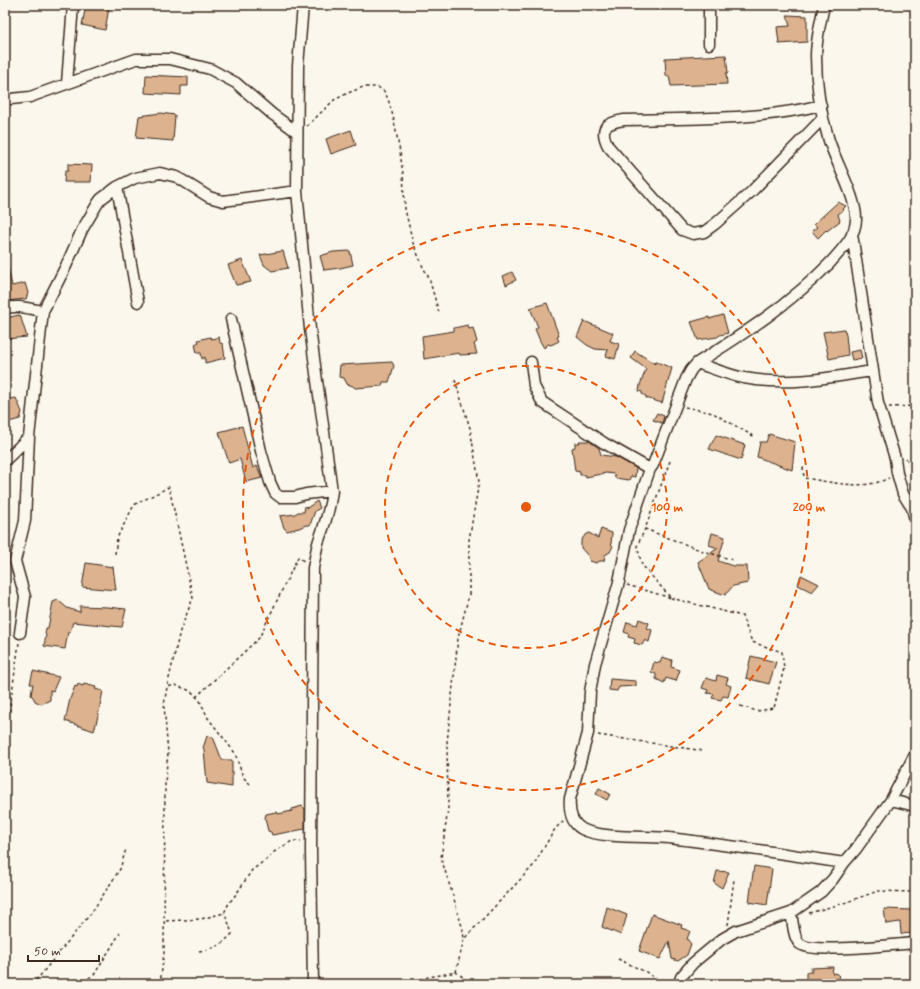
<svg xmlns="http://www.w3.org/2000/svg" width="920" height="989" font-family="Mynerve,sans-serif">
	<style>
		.building { fill: #ddb28e; stroke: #3b2a1e }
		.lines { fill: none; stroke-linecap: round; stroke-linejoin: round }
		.minor-casing { stroke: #3b2a1e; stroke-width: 13 }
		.path { stroke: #3b2a1e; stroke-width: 1.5; stroke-dasharray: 3 3; stroke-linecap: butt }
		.minor { stroke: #fbf7ec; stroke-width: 10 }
		.ring { fill: none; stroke: #e8590c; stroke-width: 2; stroke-dasharray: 7 5 }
		.centre { fill: #e8590c; stroke: #fbf7ec; stroke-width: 2 }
		.ring-label { font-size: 12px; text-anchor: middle; font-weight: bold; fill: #e8590c; stroke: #fbf7ec; stroke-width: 3; stroke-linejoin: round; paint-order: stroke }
	</style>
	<rect width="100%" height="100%" fill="#fbf7ec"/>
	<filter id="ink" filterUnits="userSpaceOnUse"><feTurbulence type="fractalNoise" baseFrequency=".025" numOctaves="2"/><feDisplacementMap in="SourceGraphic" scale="8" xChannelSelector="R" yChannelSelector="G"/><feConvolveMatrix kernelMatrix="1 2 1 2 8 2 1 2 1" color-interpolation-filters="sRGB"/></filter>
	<g filter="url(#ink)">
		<path class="building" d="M86,5L109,8L105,30L82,25Z
			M787,15L807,16V42L779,44L777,27L790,26Z
			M726,55L728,73H726L727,84L671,86L669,76H666L665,58Z
			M146,75L188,77V86H181V95L145,93Z
			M161,113L175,115L173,141L136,138L139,116Z
			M351,130L356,145L331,154L326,139Z
			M68,164L92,165L91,182H64L65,171H68Z
			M838,202L846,206L843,209L844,210L838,214L840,221L827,231L826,230L818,238L812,231L817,227L814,224Z
			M283,251L288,268L272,271L264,265L260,255Z
			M350,251L353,265L340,268L324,270L320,256L333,252Z
			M242,260L251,282L236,285L228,265Z
			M5,268H8L12,286L25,283L28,293L26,299L5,301Z
			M512,272L516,280L506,285L503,276Z
			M547,303L559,336L557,337L559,341L551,345L548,344L544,348L540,341L535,329L538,327L530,308Z
			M20,315L27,337L6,339L5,334V318Z
			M723,315L728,333L720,335L717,337L698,340L691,322L709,317V319Z
			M584,321L613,333L610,341L619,344L615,359L606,356L608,350L595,349L587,345L577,337Z
			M468,325L469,329L473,328L477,342L474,344L477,354L460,355L459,353L424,359L422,336L454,331V328Z
			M844,329L846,335L848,355L829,359L823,332Z
			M210,337L212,339L219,337L220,343L223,344L225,358L205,363V357L202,359L201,353H197L195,344L199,342L198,340Z
			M860,350L862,358L852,360L850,352Z
			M635,351L655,364L654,361L672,368L662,403L646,398V396L642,394V392L639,391L640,385L646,369L631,358Z
			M392,362L394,366L389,382H383L382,386L355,388L353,386L347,384L344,378L339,377L340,365Z
			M16,398L22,412L20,419L5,423V400Z
			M657,413L664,416L662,423L653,420Z
			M242,426L253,468L257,466L262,478L246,482L240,459L229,463L219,432Z
			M769,434L795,442L792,470L757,457L760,442H766Z
			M716,435L745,445L741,460L709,449Z
			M579,441H589L599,448L601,455L616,457L636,468L635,477L631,476L629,480L615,478L614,474L606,473L586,477V475H580V472L575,471L572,448L575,447V443H580Z
			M317,501L320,508L315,511L310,525H306L299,528L287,531L284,528L280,516L295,514L298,512H304L305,506L307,508Z
			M601,529L612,533L611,544L613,546L610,552L605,555L604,561H600L596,563L590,561L588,556L581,548V541L585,535L589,533L598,538Z
			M712,533L725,537L718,561L733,566H747L748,583L733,586L725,595L709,589L698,562L718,548L709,545Z
			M86,563L113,567L116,590L82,587Z
			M801,575L819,584L812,592L798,585Z
			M58,600L67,608L80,612V606L107,607L126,609L122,627L73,622L70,632H68L65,649L44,646L46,635L45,634L46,628H48L53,602Z
			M639,619L649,623L647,628L652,630L649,642L645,640L642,645L634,643L635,639L628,637L629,634L624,632L627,622L637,625Z
			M751,656L776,662L769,684L746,678Z
			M662,657L672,660L671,667L680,670L676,681L666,678L664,683L656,679V674L651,672L654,662L660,663Z
			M33,671L59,677L53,691L50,690V700L41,704L35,701L33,697L31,695L33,684H30Z
			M717,675L728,678L726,684L731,686L728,697L723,696L721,700L712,698L714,694L707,693L708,690L702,688L706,678L716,681Z
			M610,679L636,681V686L619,687L617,691L609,690Z
			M78,684L83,686L84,684L96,687L95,689L103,691L98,716L94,731L65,721L70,699L75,686L77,687Z
			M207,736L213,737L222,760H232V787L207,783L204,749L203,748Z
			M599,788L610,794L607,800L596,794Z
			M302,806L305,809V829L272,835L271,832L268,831L265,818L266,814L276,812L278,814L292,811V809Z
			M754,866L772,869L767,905L749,902Z
			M717,871L729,872L722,888L714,883Z
			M607,907L627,915L621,935L602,927Z
			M884,909L912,910V933L901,934L900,922L886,924Z
			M652,914L682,925L681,928L690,931L687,939L691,944L687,955L678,961L672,959L669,941L660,959L639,951Z
			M833,967L832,973L838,974L840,984H806V972H812L810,968Z"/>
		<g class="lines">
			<g class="minor-casing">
				<path id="minor" d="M303,5L298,66L297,191L310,329L332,491C330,509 325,524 319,540C316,549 315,559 313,568L311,851L313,984
					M824,5C821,21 816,39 816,56C816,82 820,111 828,137C834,160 857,197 856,220C855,238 841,250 830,263C791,303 744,334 697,363L691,370L686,379L653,465L650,469L629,530L619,582L595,664L590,692L588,733L570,799C569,810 571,823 582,829C601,839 647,836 669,838C728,845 786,854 844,863
					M709,44V5
					M67,83L73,5
					M5,99H11L30,97L136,59H170L210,69L236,83L272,114L297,132
					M821,105C757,121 689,118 624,120C605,123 599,128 608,146L682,230L693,234L704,232L715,224L751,192L823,118
					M117,187L138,302
					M852,234L878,403L895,458L897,473L903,494L912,508L915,520
					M5,308C21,305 28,309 43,311
					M231,319L261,451L270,482L275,493L280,497H295L306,494L332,491
					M531,362L534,386L542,402L604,443L650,469
					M697,363C712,368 728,375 744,378C787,386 829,378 872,371
					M5,460C9,458 24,441 29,437
					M20,633L25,597L15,561L25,521L29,437L43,311L66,266L82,230L98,203L101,199L117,187L135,178L160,173L177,177L209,197L223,201L297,191
					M891,800L915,806
					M791,913C793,922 793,936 799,943C810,955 896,944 915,943
					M679,984L681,977L693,963L722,939L736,931L791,913L821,892L833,879L844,863L856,849L891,800L915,754"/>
			</g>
			<path class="path" d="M307,126L334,100L348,93L363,87H378L384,91L388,99L393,116L400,152L403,174L405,209L413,243L423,267L429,278L439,313
				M455,380L470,428L479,482L469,540V595L458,638L447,743L448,809L441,858L454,899L463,930L464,939
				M685,407L713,413L755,437
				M889,407L915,406
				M906,458L915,477
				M670,461L645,529L700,550L733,560
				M803,467L804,478C831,482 863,491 889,478
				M115,554L117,538L134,505L169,487L193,598L180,631L167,687
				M627,585L671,598L642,565L637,546L645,529
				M671,598L742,616L752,642L782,652L784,668L774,708L757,711L737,705
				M196,697L259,638L298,557L305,562
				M598,735L704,751
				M5,741L19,643
				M809,913L841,904L878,891L915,892
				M166,921L201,919L224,913L229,903L237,893L252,870L267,859L274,852L292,841H301
				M728,925L734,879
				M199,951C215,949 221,945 232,934L229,924L224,913
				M618,959L646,972L664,984
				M456,972L464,939L533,866L555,829L564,820
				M31,984L39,977L92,912L120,869L126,849
				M78,984L94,975L120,933
				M160,984L164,953L165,783L168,753L164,705L167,687L175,685L191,691L200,701L208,718L235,753L243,777L250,784
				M409,984L424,978L456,972L472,984"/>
			<use href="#minor" class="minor"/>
		</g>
	</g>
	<g class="ring">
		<circle cx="526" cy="507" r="141"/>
		<circle cx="526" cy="507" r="283"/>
	</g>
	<circle cx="526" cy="507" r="6" class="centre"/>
	<g class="ring-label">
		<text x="667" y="511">100 m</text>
		<text x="809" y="511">200 m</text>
	</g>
	<rect width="920" height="989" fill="none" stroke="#fbf7ec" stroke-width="20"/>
	<rect x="10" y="10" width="900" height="969" fill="none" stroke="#3b2a1e" stroke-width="1.5" filter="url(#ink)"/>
	<path d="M28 955v6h71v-6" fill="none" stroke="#3b2a1e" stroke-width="2"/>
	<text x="34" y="955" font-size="12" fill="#3b2a1e" stroke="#fbf7ec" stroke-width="3" paint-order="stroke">50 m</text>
</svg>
